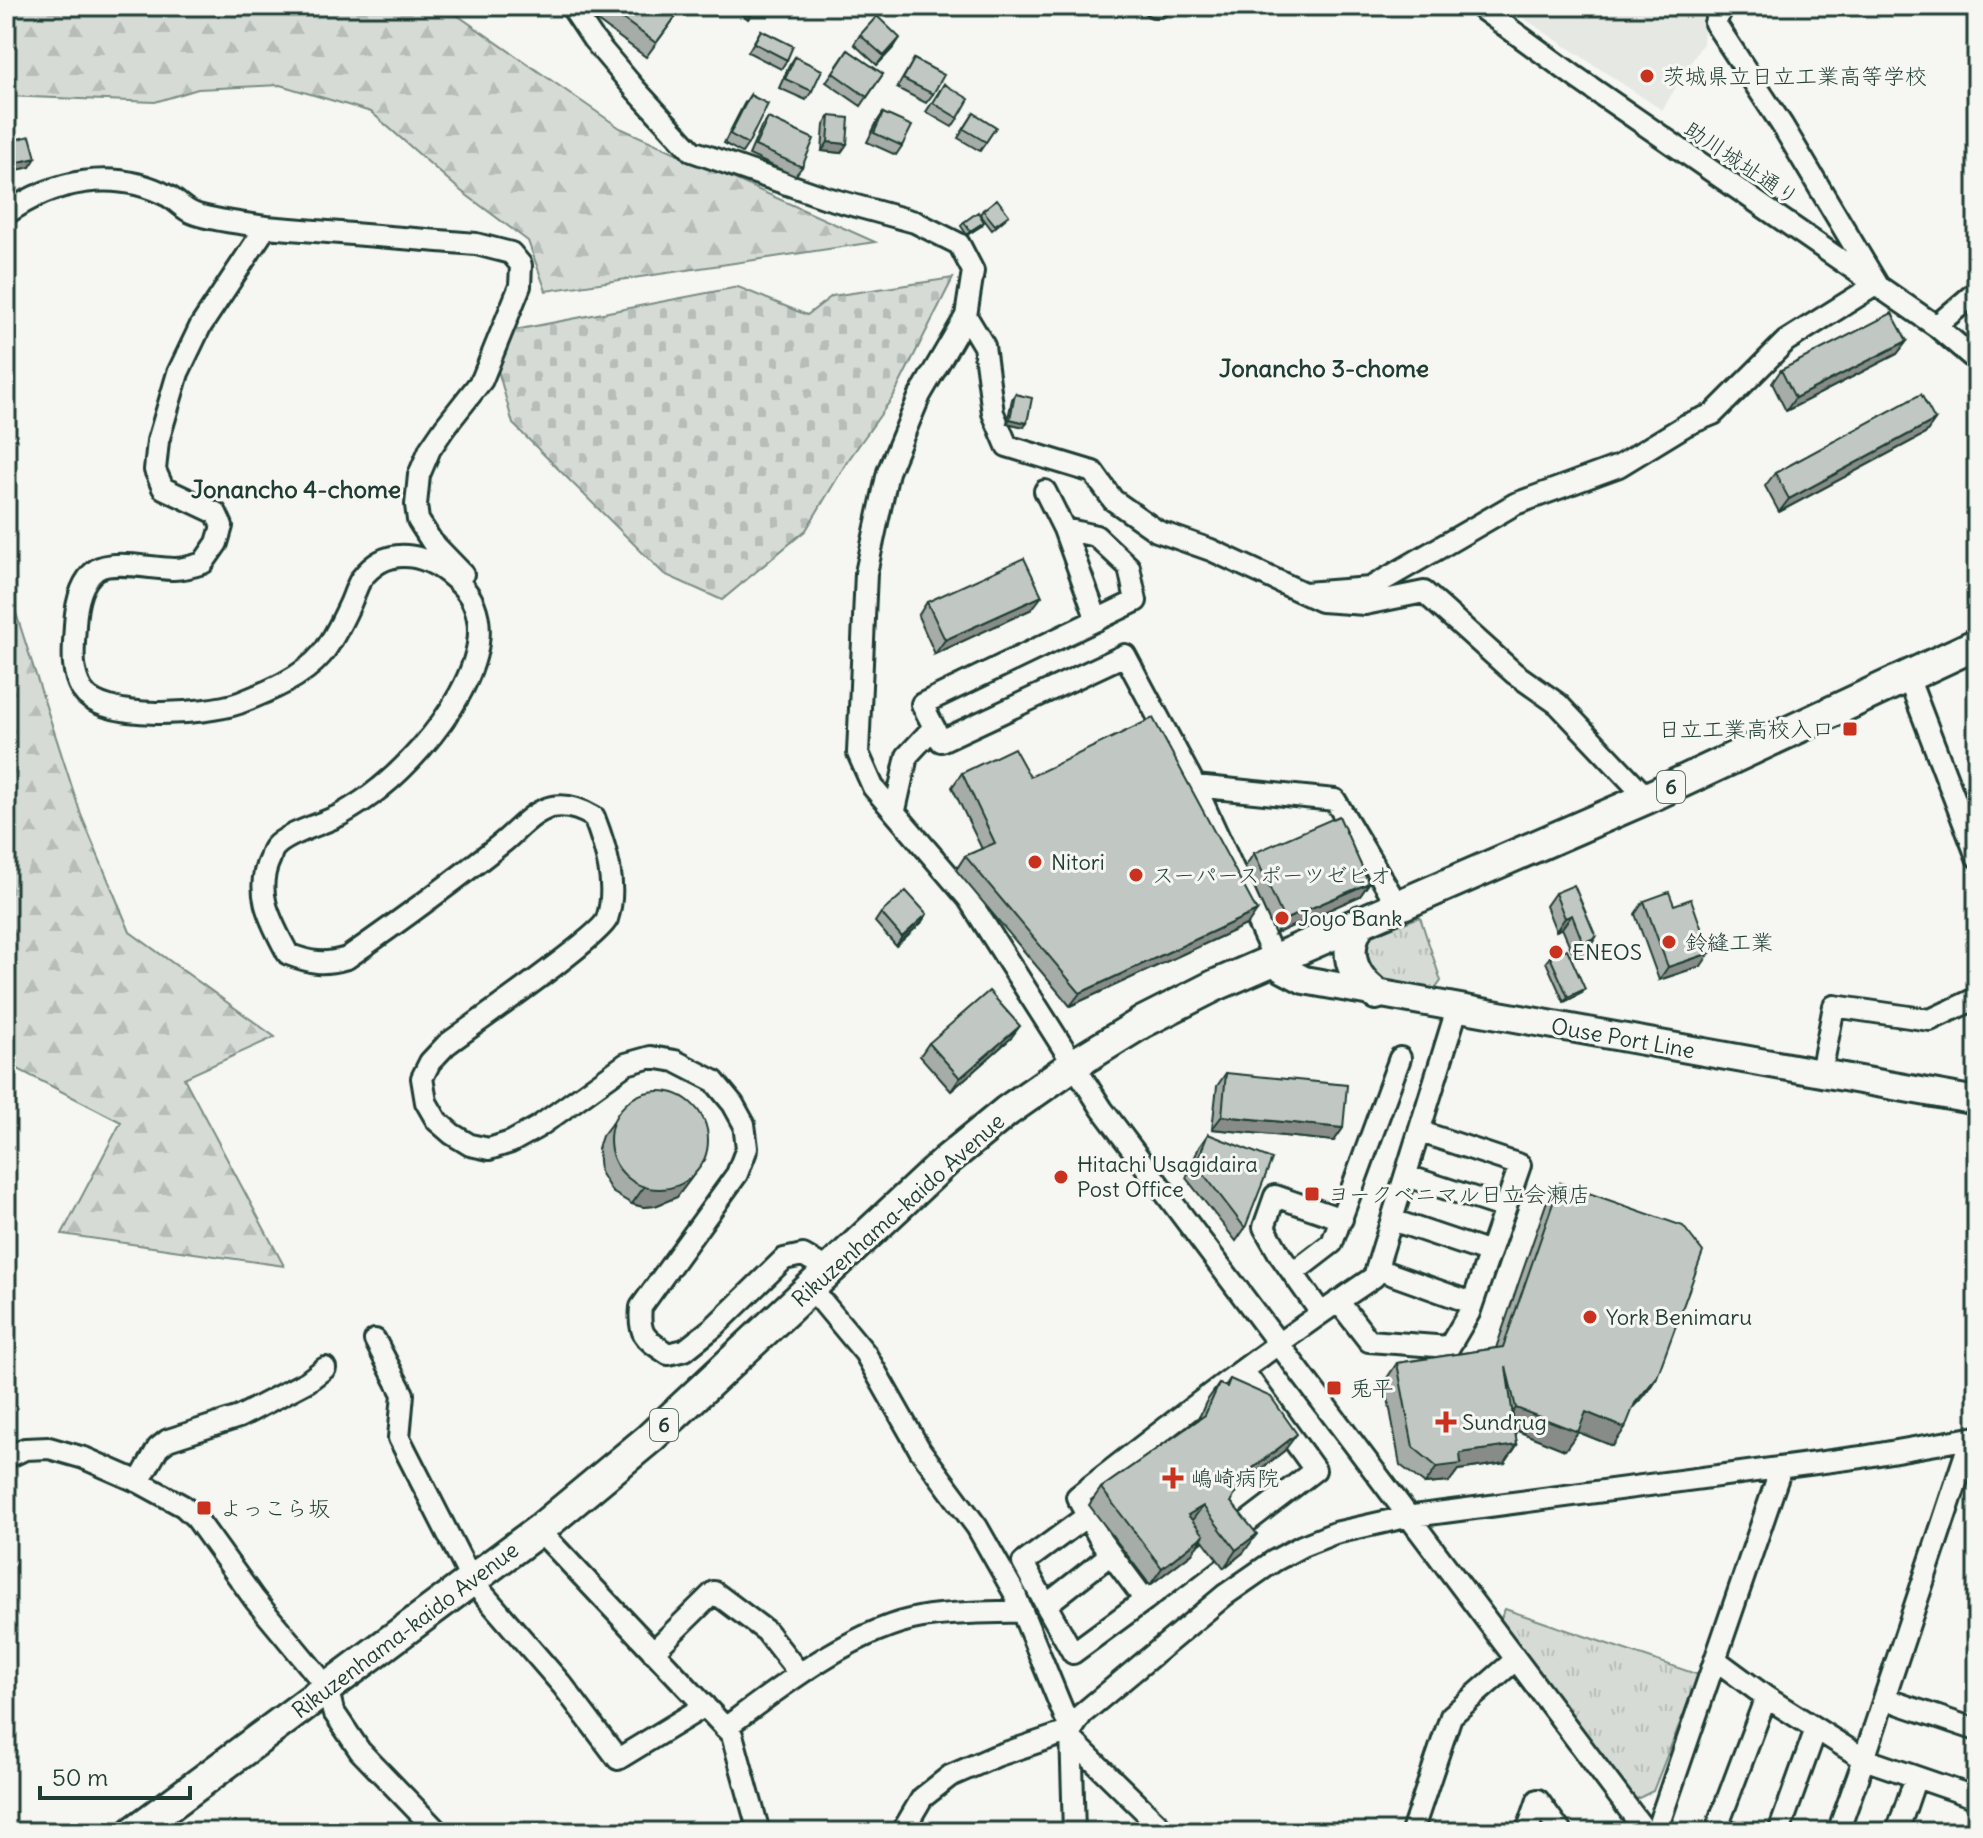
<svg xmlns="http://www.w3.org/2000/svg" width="1983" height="1838" font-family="Delius,'Klee One',sans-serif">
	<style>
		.built { fill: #e6e8e4 }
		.forest { fill: url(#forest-firs); stroke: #7a8c85; stroke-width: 2 }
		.cemetery { fill: url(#cemetery-stones); stroke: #7a8c85; stroke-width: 2 }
		.park { fill: url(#park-tufts); stroke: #7a8c85; stroke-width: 2 }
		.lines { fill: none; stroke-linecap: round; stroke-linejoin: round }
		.minor-casing { stroke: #1f3d34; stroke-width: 26 }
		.major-casing { stroke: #1f3d34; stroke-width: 32 }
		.highway-casing { stroke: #1f3d34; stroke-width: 36 }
		.minor { stroke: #f6f6f2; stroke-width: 20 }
		.major { stroke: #f6f6f2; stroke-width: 26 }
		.highway { stroke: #f6f6f2; stroke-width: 30 }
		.wall { fill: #a6aca8; stroke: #1f3d34; stroke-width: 2 }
		.shaded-wall { fill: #878c88; stroke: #1f3d34; stroke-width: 2 }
		.building { fill: #c1c8c3; stroke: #1f3d34; stroke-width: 2 }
		.poi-dot { fill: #c8321e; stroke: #f6f6f2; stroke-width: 3 }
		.labels { text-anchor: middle; stroke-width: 6; stroke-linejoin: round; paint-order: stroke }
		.shield { fill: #f6f6f2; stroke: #60746d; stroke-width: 2 }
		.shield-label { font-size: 20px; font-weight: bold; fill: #1f3d34 }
		.poi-label { font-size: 22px; fill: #1f3d34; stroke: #f6f6f2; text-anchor: start }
		.street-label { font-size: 22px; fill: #1f3d34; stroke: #f6f6f2 }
		.neighbourhood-label { font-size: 24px; font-weight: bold; fill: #1f3d34; stroke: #f6f6f2 }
	</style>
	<defs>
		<pattern id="forest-firs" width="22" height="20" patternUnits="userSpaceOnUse" patternTransform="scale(2)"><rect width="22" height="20" fill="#d6dbd6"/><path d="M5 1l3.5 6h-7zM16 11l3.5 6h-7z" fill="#b7bdb8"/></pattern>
		<pattern id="cemetery-stones" width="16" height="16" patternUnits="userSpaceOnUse" patternTransform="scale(2)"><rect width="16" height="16" fill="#d6dbd6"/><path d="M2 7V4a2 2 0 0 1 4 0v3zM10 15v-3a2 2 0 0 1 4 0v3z" fill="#b7bdb8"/></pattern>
		<pattern id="park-tufts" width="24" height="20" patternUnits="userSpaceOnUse" patternTransform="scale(2)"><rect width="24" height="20" fill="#d6dbd6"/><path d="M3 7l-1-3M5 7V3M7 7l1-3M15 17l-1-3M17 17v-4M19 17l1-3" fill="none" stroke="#b7bdb8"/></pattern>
	</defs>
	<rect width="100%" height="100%" fill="#f6f6f2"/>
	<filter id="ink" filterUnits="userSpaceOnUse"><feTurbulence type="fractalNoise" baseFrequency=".0125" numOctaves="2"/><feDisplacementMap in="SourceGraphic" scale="16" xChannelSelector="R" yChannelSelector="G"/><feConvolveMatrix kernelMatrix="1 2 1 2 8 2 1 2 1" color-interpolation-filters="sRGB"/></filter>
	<g filter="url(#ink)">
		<path class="built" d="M1505,6H1705L1703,43L1662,110Z"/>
		<path class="forest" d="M6,6H444L620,128L875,242L546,291L528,241L461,191L371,112L280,85L198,89L155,102L6,96Z
			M6,582L81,815L130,932L275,1037L184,1078L284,1266L62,1234L121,1122L6,1063Z"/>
		<path class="cemetery" d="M953,278L893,397L847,462L806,530L722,600L664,574L513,424L498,370L515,330L738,287L807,315L832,296Z"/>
		<path class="park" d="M1420,917L1441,981L1431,995L1379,985L1364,960L1366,937Z
			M1505,1609L1699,1675L1653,1791L1635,1800L1499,1622Z"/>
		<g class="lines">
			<g class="minor-casing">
				<path id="minor" d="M571,6L593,39L635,89L692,151L827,198L915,222L959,244L973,271L966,316L920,395L888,472L866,573L858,753L873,787L968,898L1102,1109L1646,1832
					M1154,6H1159
					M1478,6L1577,78L1936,326L1977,361
					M6,214C53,180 115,168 168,196C177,201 184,210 193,213C208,220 248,224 266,227L200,327L178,373L158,441L155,470L163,488L216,513L222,526L217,543L203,563C194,566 183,569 174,569C155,569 111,559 96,570C80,582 76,606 75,625C74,647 70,670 82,690C103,723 207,714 239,703C267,692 302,678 322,654C334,639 343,619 351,602C354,595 357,585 361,579C390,541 431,555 460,584C518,643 428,750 380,788C368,798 354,807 340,815C323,824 287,833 275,847C272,850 271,854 270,858C253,893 272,923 288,954C311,963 324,965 347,958C400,921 452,883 502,843C517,831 533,811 552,807C568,804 581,809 594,817C606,848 618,886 607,919C600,937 470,1027 446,1045L430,1062L422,1078L426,1102L437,1121L452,1134L470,1145L489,1149L511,1142L538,1127L626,1064L651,1057L675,1061L714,1081L733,1104L744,1124L747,1148L737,1174L641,1307C638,1336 646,1339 668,1354L685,1350L714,1327L784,1259L803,1255L829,1270
					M266,227L476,244L511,253L521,265L520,286L482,380L445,427L430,449L419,475L416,505L418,520L432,542L463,574
					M966,316L984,346L993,413L1007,446L1093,472L1113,500L1157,531L1211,550L1321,601L1365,604L1424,592L1514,673L1558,704L1647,798
					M1936,326L1977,291
					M1045,491L1064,529
					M1305,593L1370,588L1515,504L1619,466L1686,425L1713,414L1786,341L1877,284L1782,125L1715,23L1723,6
					M1097,620L1064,529L1096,536L1129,567L1136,601L922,704L941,741L1125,655L1195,786L1275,960
					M1908,677L1977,857
					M1195,786L1335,800L1398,906
					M895,810L907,756L934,727
					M1821,1073L1834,1006L1930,1020L1977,998
					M1407,1176L1505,1208
					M1392,1220L1490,1253
					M1377,1269L1472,1303
					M1293,1273L1332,1243L1400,1058
					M811,1288L865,1353L920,1450L977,1527L1014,1592L1071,1731L1074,1832
					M1338,1301L1369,1341L1449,1347L1469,1313L1520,1165L1421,1132
					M1321,1313L1280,1255L1264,1227L1275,1196L1342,1219
					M375,1340L403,1394L399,1438L472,1581L563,1686L618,1759L705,1706
					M1243,1370L1315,1470L1145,1600L1101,1541L1077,1497C1174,1421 1271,1346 1374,1277L1457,1009
					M1971,1438L1864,1759L1977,1798
					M6,1458L25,1449L49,1448L84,1458L139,1482L183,1506L196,1518L255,1600L327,1687L333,1711L360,1751L438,1832
					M139,1482L158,1448L168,1440L239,1417L308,1381L325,1368
					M539,1530L732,1735L759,1832
					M1111,1554L1046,1605L1073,1653L1145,1600
					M1046,1605L1023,1563L1087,1516
					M653,1652L714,1592L766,1631L799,1673
					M1716,1660L1766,1697L1864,1759L1838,1832
					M1885,1699L1977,1730
					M725,1728C780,1687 855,1628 923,1617C955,1612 989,1613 1022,1611
					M1071,1739L1166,1832
					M902,1832L922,1798L950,1776L996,1756L1071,1731L1082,1714L1225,1595L1274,1561L1302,1546L1335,1533L1406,1517L1862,1457L1977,1437
					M1412,1832L1451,1716L1514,1661
					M1527,1832L1538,1800L1561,1832
					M1656,1832L1781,1468
					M1728,1832L1719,1822L1766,1697
					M1779,1832L1816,1729
					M1897,1832L1916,1777"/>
			</g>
			<g class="major-casing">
				<path id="major" d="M1275,960L1283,969L1304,980L1977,1101"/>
			</g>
			<g class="highway-casing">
				<path id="highway" d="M1361,921C1342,949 1350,975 1376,994
					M134,1832L539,1530L650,1438L947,1160L1007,1111L1073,1065L1143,1022L1216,985L1647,798L1977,644"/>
			</g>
			<use href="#minor" class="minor"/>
			<use href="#major" class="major"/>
			<use href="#highway" class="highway"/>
		</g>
		<path class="wall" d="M588,6H680L682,8L646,57L584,11Z
			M733,6H759L748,19Z
			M761,30L787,60L781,69L748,52Z
			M860,35L894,47L877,65L854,44Z
			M848,50L883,74L861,106L826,82Z
			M795,57L812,91L806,100L779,88L789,66Z
			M914,59L933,94L926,103L897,88Z
			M944,84L958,118L952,127L926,112Z
			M750,95L748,144L742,153L724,143L744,104Z
			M883,113L902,146L896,155L867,142L877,122Z
			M974,113L996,127L980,151L958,138Z
			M830,116L841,153L822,151L824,125Z
			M768,118L802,167L795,176L749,155L761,127Z
			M983,210L1005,219L992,230L980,214Z
			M964,222L981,226L967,235L961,226Z
			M1907,341L1897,354L1786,411L1772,383L1781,370Z
			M1015,394L1024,427L1007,423L1012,399Z
			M1935,420L1925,434L1779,512L1765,486L1775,473Z
			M927,602L1032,609L935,654L918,616Z
			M962,773L1030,777L1248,924L1070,1006L956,870L965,856L982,849L952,787Z
			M1254,853L1369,883L1360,896L1275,934L1245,867Z
			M1555,893L1596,937L1587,951L1574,956L1562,928L1556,931L1546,906Z
			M1644,901L1674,905L1701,966L1659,980L1635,914Z
			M881,913L921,923L896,946L875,922Z
			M1550,957L1582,993L1564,1002L1546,962Z
			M1010,1039L951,1091L920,1056L929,1043Z
			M1226,1073L1343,1128L1334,1141L1212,1129L1217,1086Z
			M615,1119L704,1161L677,1197L655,1206L643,1207L632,1204L612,1192L600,1172L598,1148L602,1136Z
			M1208,1134L1245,1228L1236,1241L1186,1178L1199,1147Z
			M1560,1183L1657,1377L1645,1395L1632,1409L1613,1446L1578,1432L1565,1450L1515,1430L1517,1445L1505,1463L1458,1470L1449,1482L1425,1484L1400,1465L1385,1381L1397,1363L1496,1348L1547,1201Z
			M1230,1379L1284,1451L1238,1487L1231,1502L1244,1552L1224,1568L1202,1539L1192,1553L1150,1585L1089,1505L1101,1488L1198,1420L1206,1402L1219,1384L1225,1386Z"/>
		<path class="shaded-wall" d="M900,38L894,47L877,65L884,56Z
			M828,142L847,144L841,153L822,151Z
			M36,158L30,167L6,173V165Z
			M984,222L981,226L967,235L970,231Z
			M1907,341L1897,354L1786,411L1795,398Z
			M1010,419L1027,423L1024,427L1007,423Z
			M1935,420L1925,434L1779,512L1789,499Z
			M1042,596L1032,609L935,654L945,640Z
			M1369,883L1360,896L1275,934L1284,920Z
			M1257,911L1248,924L1070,1006L1080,993Z
			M927,914L921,923L896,946L902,937Z
			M1572,915L1562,928L1556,931L1565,918Z
			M1596,937L1587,951L1574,956L1583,943Z
			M1710,953L1701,966L1659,980L1668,967Z
			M1585,989L1582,993L1564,1002L1568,997Z
			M1020,1026L1010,1039L951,1091L960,1078Z
			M1222,1116L1343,1128L1334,1141L1212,1129Z
			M704,1161L677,1197L655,1206L643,1207L632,1204L644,1187Z
			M1657,1377L1645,1395L1622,1421L1635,1403Z
			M1516,1408L1586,1412L1625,1428L1613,1446L1578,1432L1565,1450L1503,1425Z
			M1297,1434L1284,1451L1231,1492L1244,1475Z
			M1517,1445L1505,1463L1458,1470L1449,1482L1425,1484L1437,1467L1460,1453Z
			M1203,1506L1190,1523L1188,1515Z
			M1257,1534L1244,1552L1224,1568L1236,1550Z
			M1204,1535L1192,1553L1150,1585L1162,1568Z"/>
		<path class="building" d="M605,6H680L682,8L656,43Z
			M877,16L900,38L884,56L860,35Z
			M761,30L793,46L787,60L754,43Z
			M848,50L883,74L867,97L833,73Z
			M795,57L822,70L812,91L785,79Z
			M914,59L944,75L933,94L903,79Z
			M944,84L969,99L958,118L933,103Z
			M750,95L768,104L748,144L730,134Z
			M883,113L912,126L902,146L874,133Z
			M974,113L996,127L986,142L964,129Z
			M830,116L849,118L847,144L828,142Z
			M768,118L814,139L802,167L755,146Z
			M30,136L36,158L6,165V142Z
			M997,199L1009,215L995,225L983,210Z
			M978,212L984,222L970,231L964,222Z
			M1892,313L1907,341L1795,398L1781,370Z
			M1015,394L1032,398L1027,423L1010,419Z
			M1921,394L1935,420L1789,499L1775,473Z
			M1024,558L1042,596L945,640L927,602Z
			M1153,718L1257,911L1080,993L965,856L995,843L962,773L1014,748L1030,777Z
			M1339,816L1369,883L1284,920L1254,853Z
			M1574,885L1596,937L1583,943L1572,915L1565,918L1555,893Z
			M906,891L927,914L902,937L881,913Z
			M1669,892L1674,905L1691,899L1710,953L1668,967L1644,901Z
			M1567,949L1585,989L1568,997L1550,957Z
			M989,991L1020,1026L960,1078L929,1043Z
			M1226,1073L1347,1085L1343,1128L1222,1116Z
			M610 1140a49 49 0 1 1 98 0a49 49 0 1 1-98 0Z
			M1208,1134L1272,1159L1245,1228L1196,1164Z
			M1560,1183L1683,1226L1703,1252L1657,1377L1635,1403L1625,1428L1586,1412L1578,1432L1516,1408L1506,1367L1517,1445L1460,1453L1461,1464L1437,1467L1413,1447L1397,1363L1503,1347Z
			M1230,1379L1271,1397L1297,1434L1244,1475L1231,1502L1257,1534L1236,1550L1203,1506L1188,1515L1204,1535L1162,1568L1101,1488L1205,1415L1219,1384L1227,1387Z"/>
	</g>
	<g class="poi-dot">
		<circle cx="1647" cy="76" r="8"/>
		<rect x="1842" y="721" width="16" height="16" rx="4"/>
		<circle cx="1035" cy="862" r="8"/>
		<circle cx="1136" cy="875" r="8"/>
		<circle cx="1282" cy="918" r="8"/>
		<circle cx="1669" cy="942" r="8"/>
		<circle cx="1556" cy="952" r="8"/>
		<circle cx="1061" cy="1177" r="8"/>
		<rect x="1304" y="1186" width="16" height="16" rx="4"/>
		<circle cx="1590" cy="1317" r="8"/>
		<rect x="1326" y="1380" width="16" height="16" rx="4"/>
		<path d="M1442 1410h8v8h8v8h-8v8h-8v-8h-8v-8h8z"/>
		<path d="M1169 1466h8v8h8v8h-8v8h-8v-8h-8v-8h8z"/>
		<rect x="196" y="1500" width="16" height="16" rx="4"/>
	</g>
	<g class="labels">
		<g class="shield">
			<rect x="1657" y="771" width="28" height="32" rx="6"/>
			<rect x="650" y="1409" width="28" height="32" rx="6"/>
		</g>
		<g class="shield-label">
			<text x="1671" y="794">6</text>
			<text x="664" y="1432">6</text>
		</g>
		<g class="poi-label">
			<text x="1663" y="84">茨城県立日立工業高等学校</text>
			<text x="1834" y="737" text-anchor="end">日立工業高校入口</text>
			<text x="1051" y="870">Nitori</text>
			<text x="1152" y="883">スーパースポーツゼビオ</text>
			<text x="1298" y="926">Joyo Bank</text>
			<text x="1685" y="950">鈴縫工業</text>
			<text x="1572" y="960">ENEOS</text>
			<text x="1077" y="1172">Hitachi Usagidaira<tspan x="1077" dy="25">Post Office</tspan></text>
			<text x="1328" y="1202">ヨークベニマル日立会瀬店</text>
			<text x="1606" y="1325">York Benimaru</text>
			<text x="1350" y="1396">兎平</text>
			<text x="1462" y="1430">Sundrug</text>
			<text x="1191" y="1486">嶋崎病院</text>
			<text x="220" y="1516">よっこら坂</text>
		</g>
		<g class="street-label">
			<text transform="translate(1742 163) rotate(34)" y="8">助川城址通り</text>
			<text transform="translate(1623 1038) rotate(10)" y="8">Ouse Port Line</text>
			<text transform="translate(898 1210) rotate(-42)" y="8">Rikuzenhama-kaido Avenue</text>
			<text transform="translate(405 1630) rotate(-37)" y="8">Rikuzenhama-kaido Avenue</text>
		</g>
		<g class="neighbourhood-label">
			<text x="1324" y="377">Jonancho 3-chome</text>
			<text x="296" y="498">Jonancho 4-chome</text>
		</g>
	</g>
	<rect width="1983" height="1838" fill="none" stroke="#f6f6f2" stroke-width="32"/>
	<rect x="16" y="16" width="1951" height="1806" fill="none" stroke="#1f3d34" stroke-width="3" filter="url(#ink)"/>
	<path d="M40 1786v12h150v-12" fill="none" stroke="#1f3d34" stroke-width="4"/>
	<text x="52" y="1786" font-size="24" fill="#1f3d34" stroke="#f6f6f2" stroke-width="6" paint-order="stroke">50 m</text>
</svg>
